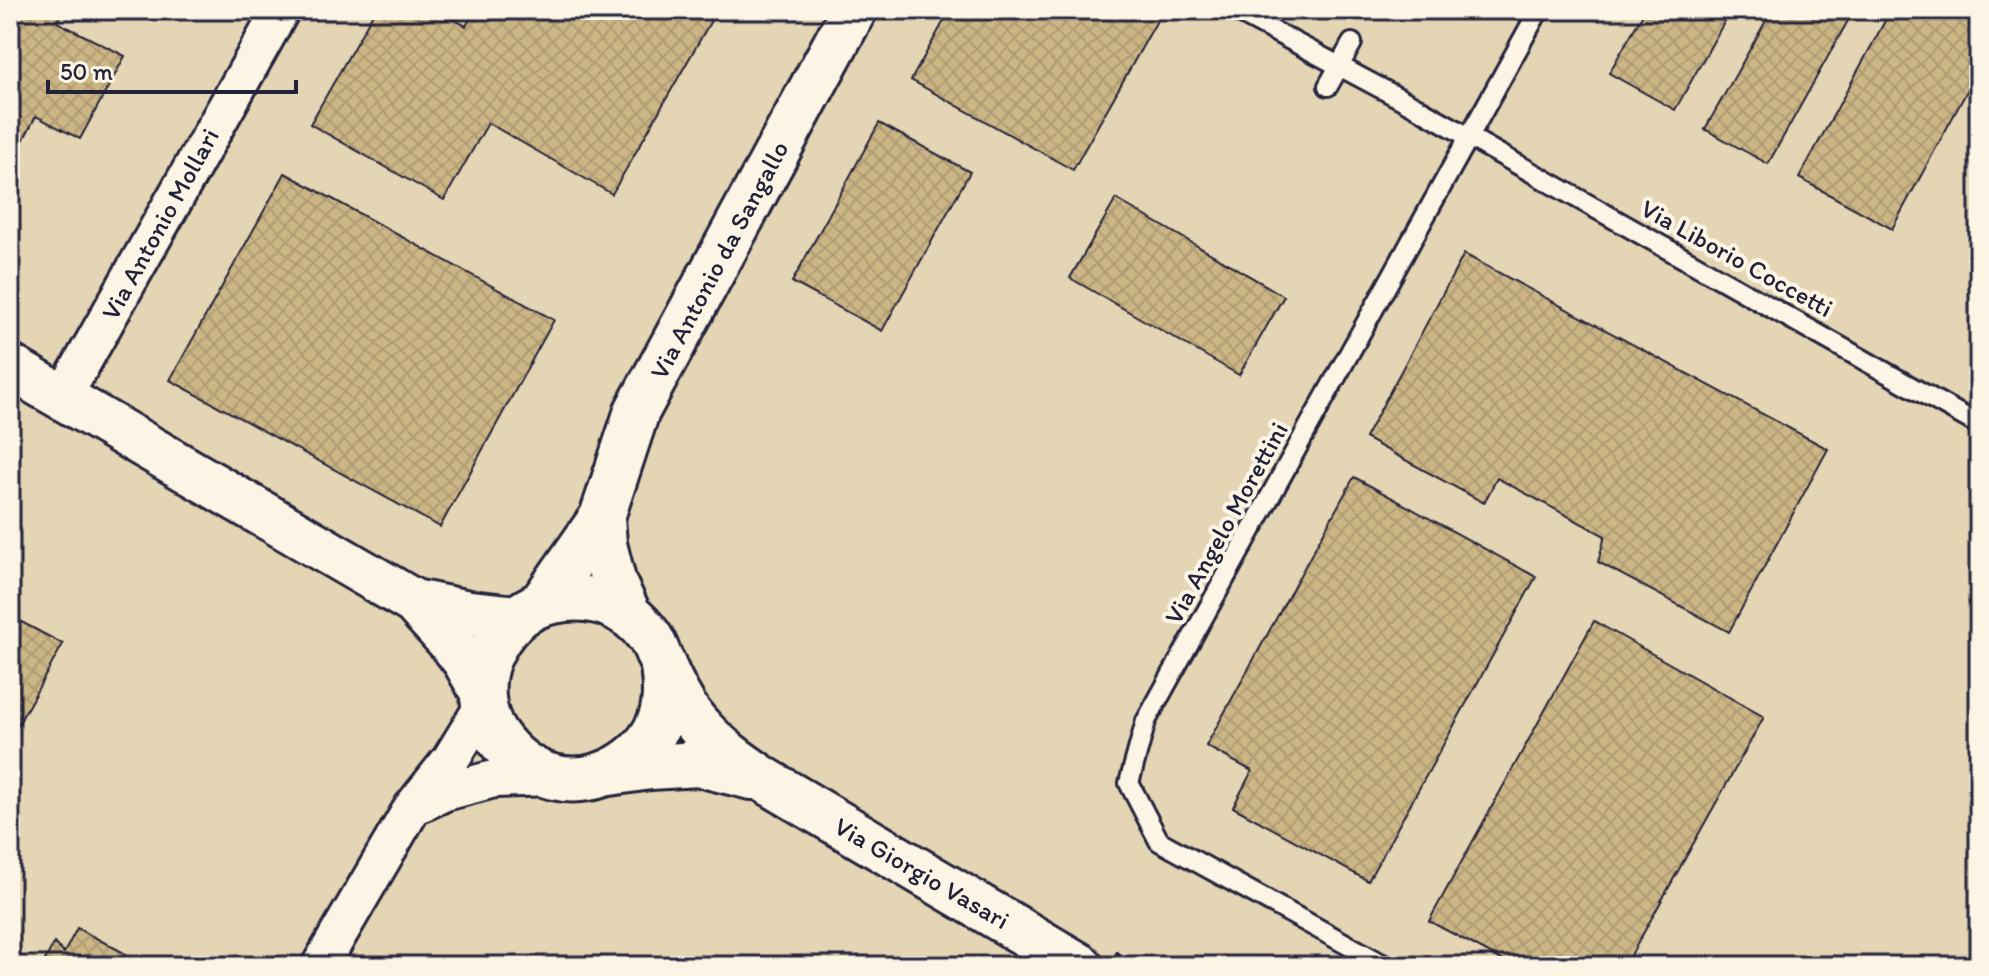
<svg xmlns="http://www.w3.org/2000/svg" width="1989" height="976" font-family="Itim,sans-serif">
	<style>
		.built { fill: #e4d5b4 }
		.building { fill: url(#building-cross-hatch); stroke: #22223b; stroke-width: 2 }
		.lines { fill: none; stroke-linecap: round; stroke-linejoin: round }
		.service-casing { stroke: #22223b; stroke-width: 24 }
		.minor-casing { stroke: #22223b; stroke-width: 42 }
		.tertiary-casing { stroke: #22223b; stroke-width: 50 }
		.secondary-casing { stroke: #22223b; stroke-width: 50 }
		.path { stroke: #22223b; stroke-width: 5; stroke-dasharray: 8 6; stroke-linecap: butt }
		.service { stroke: #fcf5e5; stroke-width: 18 }
		.minor { stroke: #fcf5e5; stroke-width: 36 }
		.tertiary { stroke: #fcf5e5; stroke-width: 44 }
		.secondary { stroke: #fcf5e5; stroke-width: 44 }
		.labels { text-anchor: middle; stroke-width: 8; stroke-linejoin: round; paint-order: stroke }
		.street-label { font-size: 26px; fill: #22223b; stroke: #fcf5e5 }
	</style>
	<defs>
		<pattern id="building-cross-hatch" width="8" height="8" patternUnits="userSpaceOnUse" patternTransform="scale(2)"><rect width="8" height="8" fill="#cdb685"/><path d="M0 0l8 8M0 8l8-8" fill="none" stroke="#b09c74"/></pattern>
	</defs>
	<rect width="100%" height="100%" fill="#eee2c8"/>
	<filter id="ink" filterUnits="userSpaceOnUse"><feTurbulence type="fractalNoise" baseFrequency=".0125" numOctaves="2"/><feDisplacementMap in="SourceGraphic" scale="16" xChannelSelector="R" yChannelSelector="G"/><feConvolveMatrix kernelMatrix="1 2 1 2 8 2 1 2 1" color-interpolation-filters="sRGB"/></filter>
	<g filter="url(#ink)">
		<path class="built" d="M10,10H1979V966H10Z"/>
		<path class="building" d="M10,10H63L57,22L125,56L80,139L36,116L10,165Z
			M375,10H437L466,26L475,10H717L612,194L488,123L444,200L310,124Z
			M950,10H1163L1073,170L911,80Z
			M1645,10H1731L1675,110L1609,73Z
			M1772,10H1854L1768,164L1705,129Z
			M1891,10H1979V69L1892,229L1799,178Z
			M879,123L970,172L882,331L792,282Z
			M285,173L554,320L440,527L170,380Z
			M1116,199L1284,296L1239,375L1070,278Z
			M1464,254L1828,449L1729,632L1598,562L1605,536L1497,478L1484,503L1365,438Z
			M1354,477L1536,577L1368,881L1233,807L1252,771L1206,746Z
			M10,616L63,644L10,739Z
			M1594,621L1764,717L1625,966H1513L1429,921Z
			M77,928L126,954L120,966H52L44,962L54,943L64,953Z"/>
		<g class="lines">
			<g class="service-casing">
				<path id="service" d="M1234,10L1416,107L1979,425
					M1328,86L1352,43
					M1386,966L1159,841L1129,783L1146,721L1539,10"/>
			</g>
			<g class="minor-casing">
				<path id="minor" d="M63,397L281,10
					M413,807L445,792L494,779L554,777
					M320,966L412,808L451,759L484,705"/>
			</g>
			<g class="tertiary-casing">
				<path id="tertiary" d="M602,517L604,544L614,584L629,615
					M542,603L602,517L637,411L854,10"/>
			</g>
			<g class="secondary-casing">
				<path id="secondary" d="M10,367L414,602L452,644L465,661L482,691
					M414,602L469,613L516,618
					M663,664C665,682 667,700 661,718C646,760 598,788 553,777C529,771 510,755 496,735C481,713 479,683 488,659C500,631 521,607 553,601C590,593 626,604 649,636C655,644 658,655 662,663C672,685 683,709 699,726C718,748 741,764 765,780L1080,966
					M609,773L650,767L699,764L751,777"/>
			</g>
			<path class="path" d="M1115,953L1138,966"/>
			<use href="#service" class="service"/>
			<use href="#minor" class="minor"/>
			<use href="#tertiary" class="tertiary"/>
			<use href="#secondary" class="secondary"/>
		</g>
	</g>
	<g class="labels">
		<g class="street-label">
			<text transform="translate(160 224) rotate(-61)" y="9">Via Antonio Mollari</text>
			<text transform="translate(1737 258) rotate(29)" y="9">Via Liborio Coccetti</text>
			<text transform="translate(719 260) rotate(-62)" y="9">Via Antonio da Sangallo</text>
			<text transform="translate(1226 523) rotate(-61)" y="9">Via Angelo Morettini</text>
			<text transform="translate(922 873) rotate(30)" y="9">Via Giorgio Vasari</text>
		</g>
	</g>
	<rect width="1989" height="976" fill="none" stroke="#fcf5e5" stroke-width="40"/>
	<rect x="20" y="20" width="1949" height="936" fill="none" stroke="#22223b" stroke-width="3" filter="url(#ink)"/>
	<path d="M48 80v12h248v-12" fill="none" stroke="#22223b" stroke-width="4"/>
	<text x="60" y="80" font-size="24" fill="#22223b" stroke="#fcf5e5" stroke-width="6" paint-order="stroke">50 m</text>
</svg>
